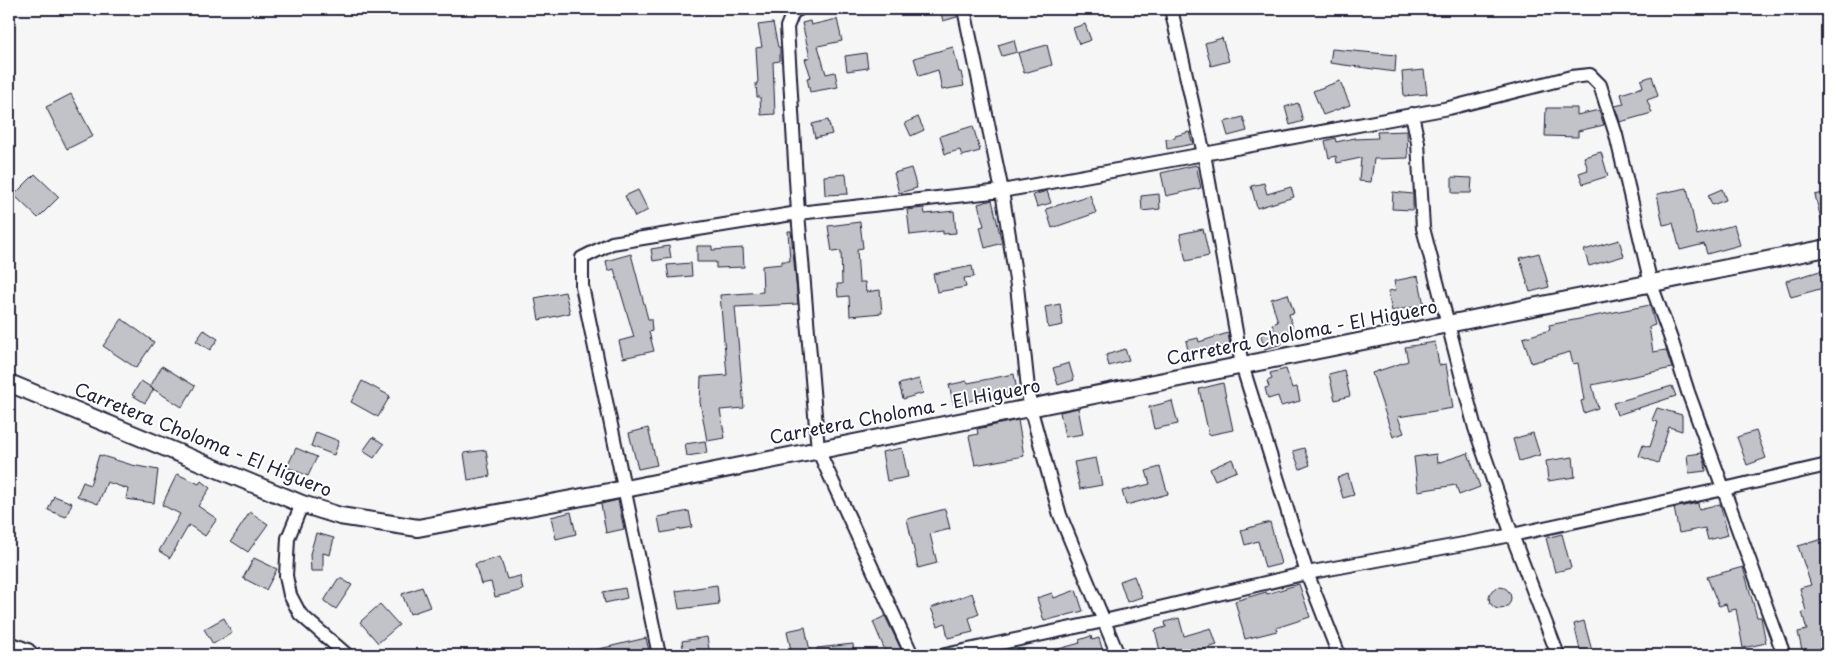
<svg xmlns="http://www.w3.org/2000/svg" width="1836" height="664" font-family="'Playpen Sans',sans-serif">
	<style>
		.building { fill: #c2c2c9; stroke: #22223b }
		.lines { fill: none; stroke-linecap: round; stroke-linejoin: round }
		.minor-casing { stroke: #22223b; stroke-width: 16 }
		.tertiary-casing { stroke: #22223b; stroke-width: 20 }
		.minor { stroke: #fff; stroke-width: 12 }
		.tertiary { stroke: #fff; stroke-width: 16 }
		.labels { text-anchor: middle; stroke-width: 4; stroke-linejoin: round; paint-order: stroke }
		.street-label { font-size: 18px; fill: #22223b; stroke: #fff }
	</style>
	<rect width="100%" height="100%" fill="#f6f6f7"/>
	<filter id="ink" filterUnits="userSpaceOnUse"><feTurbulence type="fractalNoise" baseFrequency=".02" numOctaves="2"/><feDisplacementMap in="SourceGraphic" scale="10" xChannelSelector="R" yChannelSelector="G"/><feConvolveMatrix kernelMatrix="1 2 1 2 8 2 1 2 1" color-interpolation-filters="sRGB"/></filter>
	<g filter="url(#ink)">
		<path class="building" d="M940,9H956L957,17L943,21Z
			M837,19L842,41L818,46L826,74L835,72L838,87L810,92L807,78L811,77L805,59L810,57L802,23L810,21L811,25Z
			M773,23L778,47H780V61L773,62L775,114L761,115L760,97H757L756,83H758L756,48L762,47L758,25Z
			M1085,24L1091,40L1079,44L1073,28Z
			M1222,38L1229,61L1211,66L1205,43Z
			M1014,40L1017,52L1002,56L998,45Z
			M1047,45L1052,65L1024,73L1018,53Z
			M953,47L959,72H961L964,86L942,90L938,70L919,76L914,58Z
			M1332,49L1396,55L1395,72L1330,63Z
			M866,53L868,68L847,71L845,56Z
			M1424,70L1427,94L1404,96L1402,72Z
			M1652,76L1658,96L1647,100L1652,113L1620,122L1615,106L1624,104L1621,94L1643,87L1641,80Z
			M1340,81L1350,105L1323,115L1313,91Z
			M71,94L93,136L67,149L46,107Z
			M1298,103L1303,121L1290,125L1285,107Z
			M1546,108H1577V115L1599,110L1604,125L1578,131V137L1545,136Z
			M918,117L924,130L911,136L905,123Z
			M1243,117L1247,131L1228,136L1224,122Z
			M828,120L832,134L815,138L812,124Z
			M973,126L980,151L962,156L960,150L945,154L940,136Z
			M1407,131L1408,158L1374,159L1371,182L1359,181L1361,158L1337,163L1336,156L1329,158L1325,141L1335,138L1336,142L1355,138V139L1378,138L1377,132Z
			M1189,132L1193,144L1167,149L1166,139L1175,138V136Z
			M1601,152L1608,176L1583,184L1579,173L1588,170L1584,157Z
			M1196,165L1201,188L1166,196L1161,173Z
			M911,168L917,188L899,193L894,173Z
			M35,174L59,197L38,218L14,195Z
			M846,174L848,194L825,195L824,176Z
			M1452,177L1472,178L1471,193H1452Z
			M1264,183L1267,194L1291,187L1294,197L1257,208L1251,186Z
			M1687,188L1697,235L1734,225L1740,245L1707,254L1704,244L1680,250L1673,223L1663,225L1657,194Z
			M1722,189L1726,200L1712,205L1708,195Z
			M638,190L648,210L635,217L625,196Z
			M1047,191L1051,203L1037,207L1033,195Z
			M1393,192L1413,194V210L1392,209Z
			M1827,192V227H1823L1815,195Z
			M1159,194L1160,209L1142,211L1141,196Z
			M1090,195L1096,213L1052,228L1046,209Z
			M992,200L1002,243L985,248L980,227L984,226L978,204Z
			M924,208L925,214L954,211L956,233L943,234V231L910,235L907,210Z
			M860,222L863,248L857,249L859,282H865L866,292L880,290L882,313L850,316L849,296L838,297L837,284H842L841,251L832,252L828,226Z
			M1203,229L1209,256L1186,261L1180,234Z
			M788,231H791L798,304L735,307L744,408L720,410L725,438L707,441L700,402L701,377L727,375L720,295L763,292L762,266L782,264V261H790Z
			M1619,240L1624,256L1589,266L1584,250Z
			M669,246L671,258L653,261L651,249Z
			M697,246H712V250L743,248L744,267L716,268V262H697Z
			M1539,253L1549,287L1530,292L1520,258Z
			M631,254L648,319H651L652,331L649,332L654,351L623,358L619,341L634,337L614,269L608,271L606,261Z
			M691,263L692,276L669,278L667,265Z
			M972,266L974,277L964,278L966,287L937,292L933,274Z
			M1827,269V287L1791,297L1786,281Z
			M1418,276L1424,305L1392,311L1388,291L1396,290L1394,281Z
			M565,292L570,313L539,320L535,298Z
			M1288,294L1294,313L1289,314L1293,329L1279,333L1282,344L1265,349L1260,333L1274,329L1272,324L1278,322L1271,299Z
			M1060,304L1063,325L1048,328L1045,307Z
			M1650,305L1655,325L1649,327L1653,352L1666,350L1672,368L1592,385L1598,408L1584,413L1581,401L1584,400L1578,363L1573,364L1570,352L1531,363L1523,338L1550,330L1549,325Z
			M122,319L154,342L136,368L103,346Z
			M204,330L218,339L210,350L196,341Z
			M1228,333L1230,345L1189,355L1186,341L1198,338L1199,342Z
			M1435,342L1439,365L1446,364L1453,408L1398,417L1404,433L1393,437L1372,373L1408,361L1405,347Z
			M1125,349L1129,360L1109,366L1106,355Z
			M1069,363L1074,380L1058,385L1053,368Z
			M162,366L195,386L182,407L150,387Z
			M1286,369L1292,388L1297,387L1300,401L1281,406L1278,396L1268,399L1265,388L1269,387L1267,381L1272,379L1270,373Z
			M1344,370L1350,396L1335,400L1329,374Z
			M1014,374L1017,391L1004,394V392L954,405L949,385L967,381L968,383Z
			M919,379L923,393L903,399L899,384Z
			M141,381L154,389L145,403L132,395Z
			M362,381L390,396L378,417L351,402Z
			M1223,383L1233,430L1209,435L1199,389Z
			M1672,386L1676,396L1617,415L1613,403Z
			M1172,401L1178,424L1154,429L1149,407Z
			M1078,408L1083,434L1065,437L1060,412Z
			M1657,408L1682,415V431L1669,427L1658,463L1639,456L1643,445L1650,447L1658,422L1652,420Z
			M1018,420L1024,456L975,465L969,436L978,434L977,429Z
			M648,428L657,465L638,469L629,433Z
			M1756,431L1766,458L1747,465L1737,437Z
			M316,432L339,441L334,455L311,446Z
			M1533,433L1540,455L1519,461L1513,439Z
			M373,437L384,444L374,458L363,451Z
			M705,441L707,453L687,456L685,444Z
			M296,448L317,457L308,476L287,467Z
			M902,448L908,477L887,481L882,452Z
			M1304,448L1310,465L1300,469L1293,451Z
			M486,450L490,476L468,480L464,453Z
			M1468,453L1480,487L1459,495L1456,485L1418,491L1414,457L1436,454L1437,463Z
			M1702,453L1705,463L1706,471L1689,473L1687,455Z
			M99,455L132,465L158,470L154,503L126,499L128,489L107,482L98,504L77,496L83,482L90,485Z
			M1573,457L1575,477L1548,481L1546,461Z
			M1096,458L1102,485L1080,489L1074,462Z
			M1232,459L1237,471L1215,480L1210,469Z
			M1160,467L1168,494L1126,505L1122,491L1150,484L1146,471Z
			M177,474L199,484L201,481L210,488L198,506L217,519L205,536L189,525L170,558L159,551L180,514L162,505Z
			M1348,474L1354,495L1343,498L1337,478Z
			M54,496L72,503L66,517L48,510Z
			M618,500L624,529L606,533L601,504Z
			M1698,503L1699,509L1720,504L1728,535L1708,540L1705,528L1679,533L1674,508Z
			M945,509L950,529L930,534L937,563L918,568L907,519Z
			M689,511L692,527L661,533L658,517Z
			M250,512L268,524L248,552L231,541Z
			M571,512L576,534L556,539L551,517Z
			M1270,522L1281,564L1265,568L1258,541L1245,545L1241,530Z
			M316,533L334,538L330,555L323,553V571H311L310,554Z
			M1562,534L1571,568L1555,572L1546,538Z
			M1823,539L1827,554V655H1803L1798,632L1807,630L1802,612L1806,611L1800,588L1811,585L1798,546Z
			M500,557L507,579L520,576L523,590L495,597L491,582L481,584L475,564Z
			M254,558L277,569L266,590L243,578Z
			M1743,567L1757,617H1761L1766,643L1743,648L1736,609L1728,611L1726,604L1719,606L1707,577Z
			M1134,576L1142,597L1127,602L1120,581Z
			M338,579H342L352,585L336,609L324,601Z
			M1299,584L1310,617L1276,628L1277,631L1245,639L1235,601L1266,592L1267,594Z
			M717,585L719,604L679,609L676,591Z
			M422,587L430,607L410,614L402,594Z
			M1489 598a11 11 0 1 1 22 0a11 11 0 1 1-22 0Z
			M625,588L627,598L605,603L603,592Z
			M1076,590L1083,611L1044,621L1037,598L1052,593L1054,598Z
			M972,593L979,614L969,618L973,632L948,638L945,623L938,626L931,608Z
			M380,604L399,625L378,643L360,622Z
			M885,616L901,649L887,655L873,622Z
			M224,618L232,633L213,644L204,629Z
			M1179,618L1184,636L1211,628L1217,645L1186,655H1161L1155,630L1166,627L1165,622Z
			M1584,621L1592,651L1581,654L1574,624Z
			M805,627L810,651L792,655L787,631Z
			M1091,636L1092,640L1099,638L1104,655H1048V652L1080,643L1079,640Z
			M707,637L710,655H684L682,641Z
			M646,638L650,655H592L591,651Z
			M853,644L854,655H817V648Z"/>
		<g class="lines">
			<g class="minor-casing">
				<path id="minor" d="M799,9L793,12L787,27L798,213L818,450L912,655
					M964,9L1002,191L1017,286L1030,407L1060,515L1118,655
					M1171,9L1204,154L1242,365L1307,573L1339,655
					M1412,114L1418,143L1423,228L1475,428L1512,535L1558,655
					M302,504L288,538L286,576L290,595L300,614L347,655
					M9,647L15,645L28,650L33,655
					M659,655L582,286V258L612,243L798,213L1002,191L1204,154L1449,108L1571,77L1590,75L1600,85L1616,135L1651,284L1672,342L1688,392L1784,655
					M945,655L1104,621L1307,573L1512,535L1724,489L1827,465"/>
			</g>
			<g class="tertiary-casing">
				<path id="tertiary" d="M9,383L302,504L340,516L418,528L625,489L1827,248"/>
			</g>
			<use href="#minor" class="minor"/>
			<use href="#tertiary" class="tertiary"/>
		</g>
	</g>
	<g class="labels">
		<g class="street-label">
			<text transform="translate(1302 333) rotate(-11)" y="6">Carretera Choloma - El Higuero</text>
			<text transform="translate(905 412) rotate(-11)" y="6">Carretera Choloma - El Higuero</text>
			<text transform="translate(203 440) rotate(22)" y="6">Carretera Choloma - El Higuero</text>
		</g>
	</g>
	<rect width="1836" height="664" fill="none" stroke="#fff" stroke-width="30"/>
	<rect x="15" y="15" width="1806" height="634" fill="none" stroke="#22223b" stroke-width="2" filter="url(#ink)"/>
</svg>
